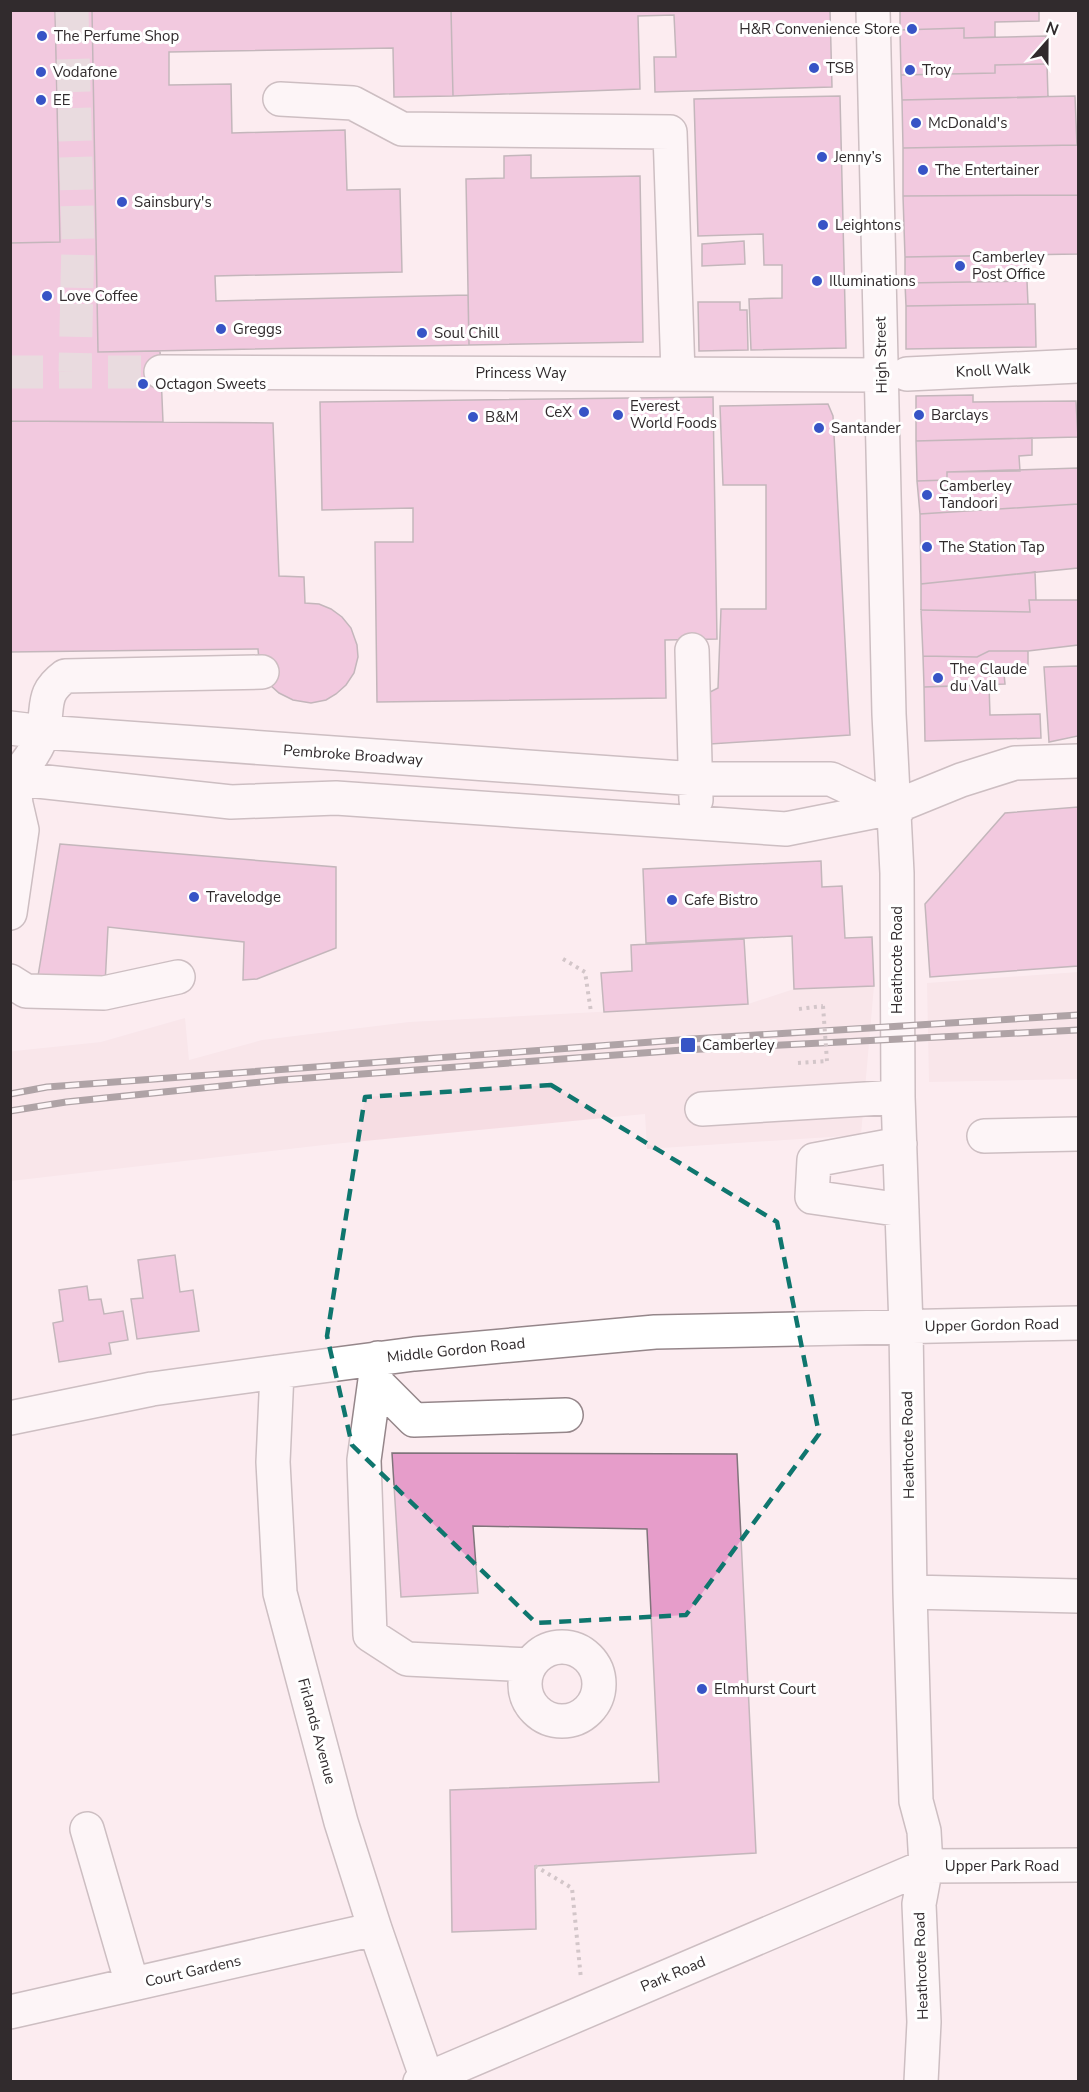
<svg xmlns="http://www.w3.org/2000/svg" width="1089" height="2092" font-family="'Nunito Sans',sans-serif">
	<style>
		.built { fill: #f6dde3 }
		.building { fill: #e69dca; stroke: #80747b; stroke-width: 1.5 }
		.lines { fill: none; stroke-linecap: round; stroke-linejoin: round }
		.minor-tunnel { stroke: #d3c5c9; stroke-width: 33; stroke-dasharray: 33 16; stroke-linecap: butt }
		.minor-casing { stroke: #95868a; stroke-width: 36 }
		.path { stroke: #a3979a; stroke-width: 4; stroke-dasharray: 3 4.5; stroke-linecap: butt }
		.minor { stroke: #fff; stroke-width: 33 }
		.rail-casing { stroke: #524b4d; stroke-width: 7 }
		.rail { stroke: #fff; stroke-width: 4.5; stroke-dasharray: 14; stroke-linecap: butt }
		.path-bridge { stroke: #a3979a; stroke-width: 4; stroke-dasharray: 3 4.5; stroke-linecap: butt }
		.marked { fill: none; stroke: #0f766e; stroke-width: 4.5; stroke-dasharray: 12 8; stroke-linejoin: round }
		.poi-dot { fill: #3754c6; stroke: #fff; stroke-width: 2 }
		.labels { text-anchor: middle; stroke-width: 6; stroke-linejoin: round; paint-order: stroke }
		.poi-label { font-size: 15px; fill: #312b2d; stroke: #fff; text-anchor: start }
		.street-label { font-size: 15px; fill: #312b2d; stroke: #fff }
	</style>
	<rect width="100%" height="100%" fill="#fcecf0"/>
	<path class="built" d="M1078,972V1079L929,1082L927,983Z
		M874,986L861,1135L647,1149L645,1114L333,1144L11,1181L10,1052L14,1051L101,1042L185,1018L189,1060L262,1040L409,1022L748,1004L794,989Z"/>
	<path class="building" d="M10,10H55L60,242L10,243Z
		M55,10H92L98,352L160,351L163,422L10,421V243L60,242Z
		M92,10H451L453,96L394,97L393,48L169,52V85L231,84L232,133L345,130L347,190L400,189L402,272L215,276L216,301L468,295L469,345L98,352Z
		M451,10H830L832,87L655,92L654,57H676L674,15L638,16L640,89L453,96Z
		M900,10H1039V21L995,22V37L964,38V28L900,30Z
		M964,28V38L1046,36L1047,64L995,65V73L901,75L900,30Z
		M1047,64L1048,97L902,100L901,75L995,73V65Z
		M840,96L846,348L751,350L749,299L782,298V265H764L763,234L698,236L694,99Z
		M1075,96L1077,145L903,148L902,100Z
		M1077,145H1078V195L903,196V148Z
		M531,155V178L640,176L643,342L469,345L466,179L504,178V156Z
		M1078,195V254L905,257L903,196Z
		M744,241L745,264L702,266V244Z
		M1027,255V281L905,283V257Z
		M1027,281L1028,304L906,306L905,283Z
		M698,302H740V310H747L748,350L699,351Z
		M1028,304H1035L1036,347L906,349V306Z
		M973,395V402L1076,401L1078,437L916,441V396Z
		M713,397L717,639L665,640L666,698L377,702L375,542H413V508L322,510L320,402Z
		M828,404L833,416L850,735L710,744V692L718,688L721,609H766V485H723L720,406Z
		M10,421L273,423L279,576L304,577L305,603L319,604L331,609L342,617L351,628L357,645L358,657L354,673L346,685L336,694L326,700L311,703L293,700L279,693L269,684L259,660L258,649L10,652Z
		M1032,438V455L1019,456L1020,471L947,472V480L917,481L916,441Z
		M1078,468V504L920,514L917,481L947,480V472Z
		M1078,504V568L921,584L920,514Z
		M1035,572L1036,600H1029L1030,612L921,610V584Z
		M1029,600H1078V645L1028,651H989L977,657L923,656L921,610L1030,612Z
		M989,651H1028V672L1004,674L1005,684L924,687L923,656L977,657Z
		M1078,666V736L1049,742L1044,667Z
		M989,685L990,715L1040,714L1041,738L925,741L924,687Z
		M1078,807V966L930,977L925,904L1005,813Z
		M60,844L336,867V948L257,979L243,980L244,942L108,927L105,985L38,976Z
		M821,861L822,887L842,886L845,938L872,937L874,986L794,989L792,936L646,943L643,869Z
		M744,939L748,1004L604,1012L601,973L632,971L631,945Z
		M175,1255L180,1292L193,1290L199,1331L137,1339L131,1299L143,1298L138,1260Z
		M87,1286L89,1300L101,1299L104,1314L123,1311L128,1340L109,1343L111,1354L59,1362L53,1323L63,1321L59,1290Z
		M392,1453L737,1454L756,1853L535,1866L536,1929L452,1932L450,1790L659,1782L647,1529L473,1526L478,1593L401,1597Z"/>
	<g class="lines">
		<path class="minor-tunnel" d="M72,10L78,240L75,372
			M10,372H161"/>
		<g class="minor-casing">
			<path id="minor" d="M873,10L889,714L897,873L898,1097L906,1327L910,1592L916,1801L924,1831L926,1866L919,1904L924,2022L921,2082
				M280,99L353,103L402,129L670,132L678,374
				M161,372L881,375
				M907,374L1078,366
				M692,650L696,800
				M10,728L43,732L696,779H831L892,808H899
				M10,778L231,802L336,798L786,829L892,808L961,780L1015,763L1078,761
				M10,913L22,830L16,804L13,779C25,766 39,749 43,731C49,705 41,694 65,676L262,672
				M10,981L26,991L104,993L178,977
				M702,1109L898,1097
				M984,1136L1078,1134
				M900,1144L814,1160L812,1197L902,1210
				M378,1358L364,1460L370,1635L407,1659L530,1665
				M277,1372L273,1462L280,1593L341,1822L375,1929L427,2079
				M375,1381L414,1420L566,1415
				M10,1418L152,1389L277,1372L414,1354L655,1332L1078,1323
				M910,1592L1078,1596
				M525 1684a37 37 0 1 1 74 0a37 37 0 1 1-74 0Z
				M87,1829L132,1984
				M10,2012L375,1929
				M420,2082L926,1866L1078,1865"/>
		</g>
		<path class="path" d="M563,959L585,972L591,1012
			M799,1009L823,1006
			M798,1063L827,1061
			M535,1866L572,1888L581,1979"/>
		<use href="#minor" class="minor"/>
		<g class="rail-casing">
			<path id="rail" d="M10,1094L47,1087L692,1039L1078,1015
				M10,1111L66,1102L281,1080L683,1050L1078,1030"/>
		</g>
		<use href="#rail" class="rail"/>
		<path class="path-bridge" d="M823,1006L827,1061"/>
	</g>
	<path d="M0 0H1089V2092H0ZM551,1085L777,1222L819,1434L686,1615L536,1623L352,1445L327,1336L365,1097Z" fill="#fcecf0" fill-opacity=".55" fill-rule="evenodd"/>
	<path class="marked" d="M551,1085L777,1222L819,1434L686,1615L536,1623L352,1445L327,1336L365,1097Z"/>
	<g class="poi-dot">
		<circle cx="912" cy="29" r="6"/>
		<circle cx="42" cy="36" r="6"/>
		<circle cx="814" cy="68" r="6"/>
		<circle cx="910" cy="70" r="6"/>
		<circle cx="41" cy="72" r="6"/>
		<circle cx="41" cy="100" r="6"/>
		<circle cx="916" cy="123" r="6"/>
		<circle cx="822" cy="157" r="6"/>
		<circle cx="923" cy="170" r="6"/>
		<circle cx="122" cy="202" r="6"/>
		<circle cx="823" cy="225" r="6"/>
		<circle cx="960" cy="266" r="6"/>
		<circle cx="817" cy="281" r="6"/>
		<circle cx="47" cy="296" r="6"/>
		<circle cx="221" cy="329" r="6"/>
		<circle cx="422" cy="333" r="6"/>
		<circle cx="143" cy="384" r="6"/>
		<circle cx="584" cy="412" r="6"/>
		<circle cx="618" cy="415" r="6"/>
		<circle cx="919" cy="415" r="6"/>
		<circle cx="473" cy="417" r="6"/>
		<circle cx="819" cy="428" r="6"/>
		<circle cx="927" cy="495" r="6"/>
		<circle cx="927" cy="547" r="6"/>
		<circle cx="938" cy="678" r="6"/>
		<circle cx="194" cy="897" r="6"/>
		<circle cx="672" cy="900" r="6"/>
		<rect x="680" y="1037" width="16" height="16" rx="3"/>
		<circle cx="702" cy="1689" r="6"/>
	</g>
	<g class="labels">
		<g class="poi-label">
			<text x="900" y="34" text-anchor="end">H&amp;R Convenience Store</text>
			<text x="54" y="41">The Perfume Shop</text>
			<text x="826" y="73">TSB</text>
			<text x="922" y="75">Troy</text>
			<text x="53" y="77">Vodafone</text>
			<text x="53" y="105">EE</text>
			<text x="928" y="128">McDonald's</text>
			<text x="834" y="162">Jenny’s</text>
			<text x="935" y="175">The Entertainer</text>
			<text x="134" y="207">Sainsbury's</text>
			<text x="835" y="230">Leightons</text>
			<text x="972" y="262">Camberley<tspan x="972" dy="17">Post Office</tspan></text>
			<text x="829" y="286">Illuminations</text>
			<text x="59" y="301">Love Coffee</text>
			<text x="233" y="334">Greggs</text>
			<text x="434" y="338">Soul Chill</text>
			<text x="155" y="389">Octagon Sweets</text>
			<text x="630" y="411">Everest<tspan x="630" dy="17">World Foods</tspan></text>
			<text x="572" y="417" text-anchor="end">CeX</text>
			<text x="931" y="420">Barclays</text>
			<text x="485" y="422">B&amp;M</text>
			<text x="831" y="433">Santander</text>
			<text x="939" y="491">Camberley<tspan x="939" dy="17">Tandoori</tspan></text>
			<text x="939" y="552">The Station Tap</text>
			<text x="950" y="674">The Claude<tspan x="950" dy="17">du Vall</tspan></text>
			<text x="206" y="902">Travelodge</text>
			<text x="684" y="905">Cafe Bistro</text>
			<text x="702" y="1050">Camberley</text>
			<text x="714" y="1694">Elmhurst Court</text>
		</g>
		<g class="street-label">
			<text transform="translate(881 355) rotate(-91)" y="5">High Street</text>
			<text transform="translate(993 370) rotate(-3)" y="5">Knoll Walk</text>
			<text x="521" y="378">Princess Way</text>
			<text transform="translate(353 755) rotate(4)" y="5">Pembroke Broadway</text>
			<text transform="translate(897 960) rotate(-90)" y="5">Heathcote Road</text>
			<text transform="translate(992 1325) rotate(-1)" y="5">Upper Gordon Road</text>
			<text transform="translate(456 1350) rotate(-6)" y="5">Middle Gordon Road</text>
			<text transform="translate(908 1445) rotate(-91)" y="5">Heathcote Road</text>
			<text transform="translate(317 1731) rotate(75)" y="5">Firlands Avenue</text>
			<text x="1002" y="1871">Upper Park Road</text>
			<text transform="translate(921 1966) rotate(-92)" y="5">Heathcote Road</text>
			<text transform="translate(193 1971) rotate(-13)" y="5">Court Gardens</text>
			<text transform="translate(673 1974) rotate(-23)" y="5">Park Road</text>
		</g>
	</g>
	<rect width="1089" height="2092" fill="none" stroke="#312b2d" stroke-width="24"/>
	<g transform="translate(1047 42) rotate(21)" stroke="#ffffff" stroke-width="4.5" paint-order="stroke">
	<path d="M0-4.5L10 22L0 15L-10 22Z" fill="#312b2d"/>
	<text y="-9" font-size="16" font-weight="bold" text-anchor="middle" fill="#312b2d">N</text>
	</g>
</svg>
